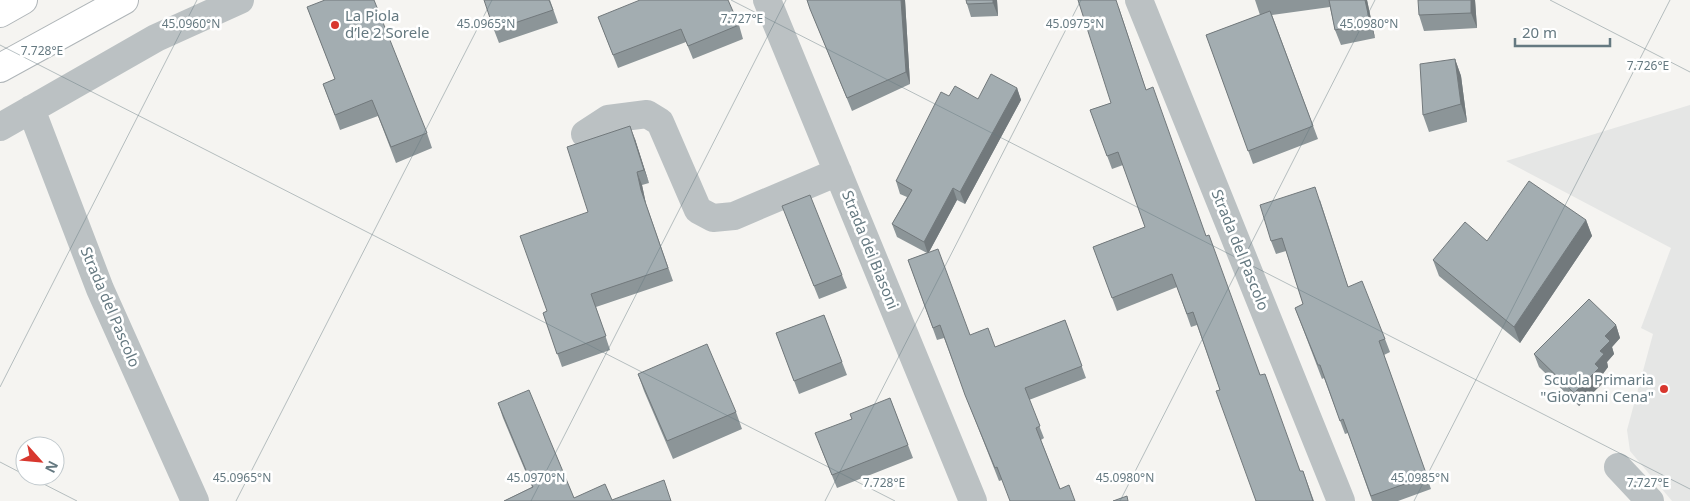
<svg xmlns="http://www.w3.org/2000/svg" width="1690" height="501" font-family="'Noto Sans',sans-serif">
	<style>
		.built { fill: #e5e6e5 }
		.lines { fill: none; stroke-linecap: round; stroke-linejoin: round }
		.major-casing { stroke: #afb5b8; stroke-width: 30 }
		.minor { stroke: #bbc1c3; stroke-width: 28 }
		.major { stroke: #fff; stroke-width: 28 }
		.wall { fill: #8c9598 }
		.shaded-wall { fill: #72797c }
		.building { fill: #a3adb1; stroke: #72797c }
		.ticks { fill: none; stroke: #657981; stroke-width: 1; stroke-opacity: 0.45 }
		.poi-dot { fill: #d8372e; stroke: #fff; stroke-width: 2 }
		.labels { text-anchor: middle; stroke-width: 5; stroke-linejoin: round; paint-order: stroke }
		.poi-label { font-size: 15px; fill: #657981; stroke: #fff; text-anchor: start }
		.street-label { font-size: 15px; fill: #657981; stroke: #fff }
		.ticks-label { font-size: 12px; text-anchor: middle; fill: #657981; stroke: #fff; stroke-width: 5; stroke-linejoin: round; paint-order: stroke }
	</style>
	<rect width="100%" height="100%" fill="#f5f4f1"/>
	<path class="built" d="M1690,105V501H1672L1630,451L1627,430L1653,334L1641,328L1671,248L1506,161Z"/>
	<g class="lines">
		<g class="major-casing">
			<path id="major" d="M0,13L23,0
				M0,68L124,0"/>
		</g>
		<path class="minor" d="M767,0L973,501
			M1139,0L1341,501
			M31,109L100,289L195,501
			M0,127L156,38L240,0
			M585,134L608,119L647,114L660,122L698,210L713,218L734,216L838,172
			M1618,467L1650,501"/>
		<use href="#major" class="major"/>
	</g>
	<path class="wall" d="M550,0L558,23L499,43L494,30Z
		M807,0H905L910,84L852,111L815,21Z
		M997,0L998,16L971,17L967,4Z
		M1255,0H1367L1375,38L1341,45L1335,30L1330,7L1272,15L1318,139L1253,164L1206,35L1260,15Z
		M1475,0L1477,28L1424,31L1419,15Z
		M307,7L427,133L432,148L396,163L378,116L340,130L323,84L335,79Z
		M1119,8L1146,90L1206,236L1260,375L1300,471H1303L1314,501H1256L1220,390L1197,325L1191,327L1177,287L1117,311L1093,247L1145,227L1123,165L1112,169L1090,110L1111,103Z
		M598,17L739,25L743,39L693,59L686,42L618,68Z
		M1455,59L1461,76L1467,122L1429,132L1423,115Z
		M1017,88L1021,100L965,204L957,200L929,252L970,335L995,347L1065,320L1086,378L1029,400L1044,438L1041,440L1060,489L1075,501L1002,480L999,481L970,407L944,338L937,340L908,260L927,253L897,237L892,224L907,197L900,194L896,181L949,96L978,99Z
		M635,139L649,183L642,185L646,204L673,281L596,307L610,350L562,367L543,313L547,311L588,212Z
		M1320,200L1348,287L1385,339L1390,352L1384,355L1431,489L1398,501H1372L1348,433L1345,434L1324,378L1322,379L1295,308L1303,304L1286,251L1276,254L1271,241Z
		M787,219L842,275L847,288L819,299Z
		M1586,220L1592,236L1520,343L1439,276L1433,260L1487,241Z
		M824,315L847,375L799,394L776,333Z
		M1616,325L1620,338L1612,347L1614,354L1607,362L1608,367L1602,375L1604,382L1579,406L1539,367L1534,354Z
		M638,374L736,412L742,429L673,459L644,391Z
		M890,398L913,458L837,488L820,446L852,419Z
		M498,403L574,498L612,500L504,501L532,487L503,418Z"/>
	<path class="shaded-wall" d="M901,0H905L910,84L906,72Z
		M993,0H997L998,16L993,3Z
		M1365,0H1367L1375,38L1370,23Z
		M1471,0H1475L1477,28L1471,13Z
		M1455,59L1461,76L1467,122L1461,104Z
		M1017,88L1021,100L965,204L960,192Z
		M630,126L635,139L649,183L644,170Z
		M637,172L642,185L646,204L673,281L641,190Z
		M953,188L957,200L928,254L924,242Z
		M1586,220L1592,236L1520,343L1514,327Z
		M1616,325L1620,338L1612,347L1614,354L1607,362L1608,367L1602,375L1604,382L1579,406L1574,393L1600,351L1605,336Z"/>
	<path class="building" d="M325,0H374L427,133L391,147L372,100L335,115L323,84L335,79L307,7Z
		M484,0H549L553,10L494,30Z
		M640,0H728L739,25L688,46L681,29L613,55L598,17Z
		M807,0H901L906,72L847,98L810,9Z
		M966,0H993V3L967,4Z
		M1078,0H1116L1146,90L1153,87L1206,236L1209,235L1260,375L1265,374L1300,471H1303L1313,501H1256L1216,391L1220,390L1193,312L1187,314L1172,274L1112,298L1093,247L1145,227L1118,152L1107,156L1090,110L1111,103Z
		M1329,0H1365L1370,23L1335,30Z
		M1418,0H1471V13L1419,15Z
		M1270,11L1313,126L1248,151L1206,35Z
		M1455,59L1461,104L1423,115L1420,64Z
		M991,74L1017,88L960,192L953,188L924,242L892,224L912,190L896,181L941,92L949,96L955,86L978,99Z
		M630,126L644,170L637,172L641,190L668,268L591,294L606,336L557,354L543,313L547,311L520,236L588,212L567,147Z
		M1529,181L1586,220L1514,327L1433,260L1465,222L1487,241Z
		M1315,187L1348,287L1362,281L1385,339L1379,341L1427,476L1371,496L1343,419L1340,421L1320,365H1318L1295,308L1303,304L1282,238L1271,241L1260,205Z
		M810,195L842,275L814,286L782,206Z
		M938,249L970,335L988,328L995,347L1065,320L1082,366L1025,388L1040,426L1036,428L1060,489L1069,485L1075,501H1010L997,467L995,468L965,395L940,325L933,328L908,260Z
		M1589,299L1616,325L1605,336L1610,341L1600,351L1604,354L1595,364L1599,368L1574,393L1534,354Z
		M824,315L842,362L794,381L776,333Z
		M707,344L736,412L667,441L638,374Z
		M529,390L574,498L605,484L612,500L664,480L671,501H504L533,487L498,403Z
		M890,398L908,445L832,475L815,433L852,419L850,414Z
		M1127,496L1128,501H1113Z"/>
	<path class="ticks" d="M731,0L1690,489M1550,0L1690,72M0,45L895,501M0,387L197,0M0,462L25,475M28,476L77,501M236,501L492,0M531,501L786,0M825,501L1081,0M1120,501L1375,0M1414,501L1670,0"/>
	<g class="poi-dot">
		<circle cx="335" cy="25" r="5"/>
		<circle cx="1664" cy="389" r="5"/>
	</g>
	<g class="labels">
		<g class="poi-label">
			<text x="345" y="21">La Piola<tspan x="345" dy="17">d’le 2 Sorele</tspan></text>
			<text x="1654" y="385" text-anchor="end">Scuola Primaria<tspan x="1654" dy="17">"Giovanni Cena"</tspan></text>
		</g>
		<g class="street-label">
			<text transform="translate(870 250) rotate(68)" y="5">Strada dei Biasoni</text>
			<text transform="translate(1240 250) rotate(68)" y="5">Strada del Pascolo</text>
			<text transform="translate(110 307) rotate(67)" y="5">Strada del Pascolo</text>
		</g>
	</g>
	<g class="ticks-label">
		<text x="742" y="23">7.727°E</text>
		<text x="191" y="28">45.0960°N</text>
		<text x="486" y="28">45.0965°N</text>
		<text x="1075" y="28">45.0975°N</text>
		<text x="1369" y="28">45.0980°N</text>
		<text x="42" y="55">7.728°E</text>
		<text x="1648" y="70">7.726°E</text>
		<text x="242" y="482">45.0965°N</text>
		<text x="536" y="482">45.0970°N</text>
		<text x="1125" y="482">45.0980°N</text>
		<text x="1420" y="482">45.0985°N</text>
		<text x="884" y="487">7.728°E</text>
		<text x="1648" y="487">7.727°E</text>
	</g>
	<g transform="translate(40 461) rotate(117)"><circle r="24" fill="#ffffff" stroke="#c1c9cd"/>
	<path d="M0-4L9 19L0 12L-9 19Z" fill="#d8372e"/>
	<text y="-8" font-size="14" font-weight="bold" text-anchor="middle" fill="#657981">N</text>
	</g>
	<path d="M1515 38v8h95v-8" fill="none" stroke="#657981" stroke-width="2.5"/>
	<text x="1522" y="38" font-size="15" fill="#657981" stroke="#ffffff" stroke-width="4" paint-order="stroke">20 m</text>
</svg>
